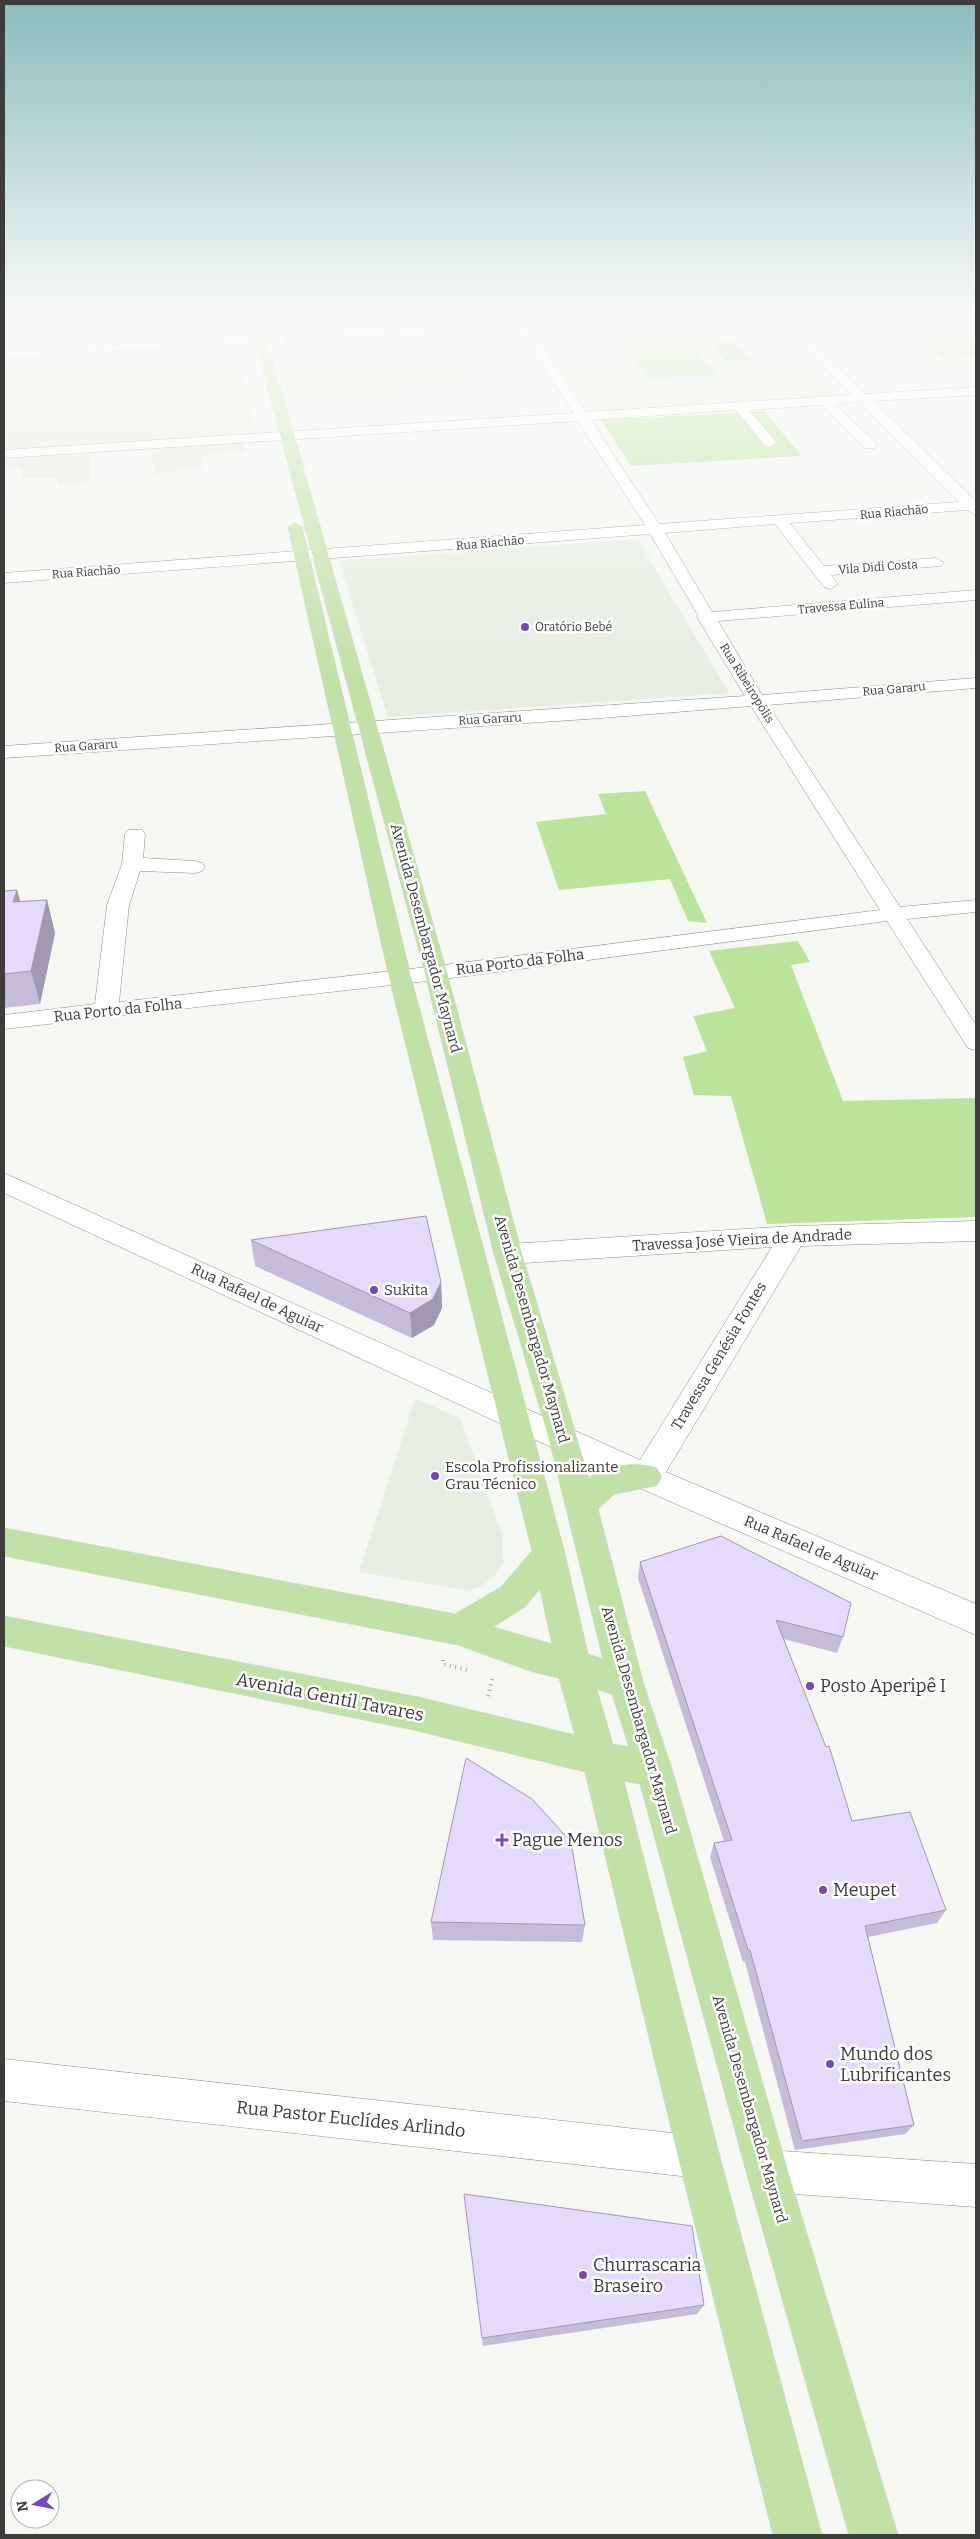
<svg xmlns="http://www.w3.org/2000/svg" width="980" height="2539" font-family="Bitter,serif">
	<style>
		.built { fill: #e6ede1 }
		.green { fill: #bbe39a }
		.water { fill: #9bc677 }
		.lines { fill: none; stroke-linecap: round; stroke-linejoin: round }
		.minor-casing { stroke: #8a8d88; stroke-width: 1 }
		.major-casing { stroke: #d4d4d4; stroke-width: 1 }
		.path { stroke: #a3a5a1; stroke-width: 4; stroke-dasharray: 1 4.5; stroke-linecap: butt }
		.minor { fill: #fff; fill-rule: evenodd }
		.major { fill: #c2e1a7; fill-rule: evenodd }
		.wall { fill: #c4bcd9 }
		.shaded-wall { fill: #a099b0 }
		.building { fill: #e4dbfc; stroke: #a099b0 }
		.poi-dot { fill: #7646be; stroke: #fff; stroke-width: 2 }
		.labels { text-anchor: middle; stroke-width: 5; stroke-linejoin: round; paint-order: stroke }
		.far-street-label { font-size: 12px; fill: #3c3d3b; stroke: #fff }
		.far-poi-label { font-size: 12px; fill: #3c3d3b; stroke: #fff; text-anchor: start }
		.street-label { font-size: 15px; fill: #3c3d3b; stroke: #fff }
		.poi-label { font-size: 15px; fill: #3c3d3b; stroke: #fff; text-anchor: start }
		.near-poi-label { font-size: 18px; fill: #3c3d3b; stroke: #fff; text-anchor: start }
		.near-street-label { font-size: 18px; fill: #3c3d3b; stroke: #fff }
	</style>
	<rect width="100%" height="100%" fill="#f4f7f2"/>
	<path class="built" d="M116,322H231L236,339L117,346Z
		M775,330L840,396L590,411L541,343Z
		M236,347L257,433L4,451V359Z
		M342,354L348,362L370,361L371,365L455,361L470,385L285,397L274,358Z
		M244,442L246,452L203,455L202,468L154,474L151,449Z
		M91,454L90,483L58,486L59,478H22L21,468L4,470V459Z
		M638,539L729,693L388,717L339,561Z
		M415,1399L460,1418L502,1534L503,1562L495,1575L478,1588L466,1590L359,1572Z"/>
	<path class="green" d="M976,335V358L942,359L918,339Z
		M685,338L694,348L628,352L620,342Z
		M695,349L706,360L680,363L706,361L718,374L649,379L630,354Z
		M764,411L802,456L631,466L601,420Z
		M645,791L707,923L688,921L670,879L559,890L536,822L606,814L598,794Z
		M798,941L810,962L791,965L843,1101L976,1098V1217L767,1224L731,1096L694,1095L683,1057L707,1051L693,1016L735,1008L709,951Z"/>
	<path class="water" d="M733,342L749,359L725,361L710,343Z"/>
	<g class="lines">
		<g class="minor-casing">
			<path id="minor" d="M96,322H108L107,345L502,322H573L568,325L530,328L586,412L852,395L780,322H792L865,394L976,387V395L873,401L976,501V515L967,510L790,523L824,566L936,558L944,563L941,566L831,575L838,584L830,589L824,587L775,524L665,533L712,612L976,590V600L718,621L762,695L976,678V688L768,705L900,907L976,900V912L907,919L976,1025V1050L968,1048L887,921L436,980L4,1029V1015L95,1004L107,905L122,864L125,834L128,830H142L145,834L143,858L195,861L202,863L205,867L202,871L195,873L140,871L129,905L119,1002L436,966L880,910L751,706L602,718L4,758V746L745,696L697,617L698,615L650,534L4,583V573L645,525L578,421L4,458V450L573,413L519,328L4,358V351L95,346ZM859,402L959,502L659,524L591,420L736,410L765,446L770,447L777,443L749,410L822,405L865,448H875L877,445L875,442L835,404Z
				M4,1173L640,1460L772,1247L508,1264L498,1261L494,1254L498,1247L508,1244L793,1226L976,1221V1241L801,1246L666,1472L976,1604V1635L635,1486L4,1193Z
				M4,2059L699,2136L714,2142L720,2157L714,2172L699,2178L4,2101Z
				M767,2150L976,2164V2207L767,2192L752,2186L746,2171L752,2156Z"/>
		</g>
		<g class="major-casing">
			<path id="major" d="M250,322H262L447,973L522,1254L589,1478C605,1464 639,1461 657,1468L662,1477L657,1486L614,1494L598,1509L643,1682L672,1769L788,2171L898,2535H849L746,2171L640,1784L624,1781L720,2157L822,2535H773L678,2157L585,1772L418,1731L4,1646V1616L418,1697L575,1735L559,1678L530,1671L458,1645L4,1556V1528L455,1614L501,1587L532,1551L389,977L288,527L295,523L302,527L411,977L565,1554L588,1654L603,1659L549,1439L494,1254L425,973ZM540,1589L552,1644L493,1627L525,1607ZM597,1689L612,1694L629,1747L613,1744Z"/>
		</g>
		<path class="path" d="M443,1660V1664L467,1670
			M488,1696L493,1676"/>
		<use href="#minor" class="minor"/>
		<use href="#major" class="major"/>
	</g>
	<path class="wall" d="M278,322H341L343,350L289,353L285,343L284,333H282Z
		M799,322H854L852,335L814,337Z
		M17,890L20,901L47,900L55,933L40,1004L4,1008V891Z
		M251,1240L441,1282L442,1308L434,1325L412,1338L255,1266Z
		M640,1562L843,1637L837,1653L784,1639L852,1821L946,1910L937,1923L868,1937L914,2125L905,2134L795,2150L745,1962H743L710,1857L714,1843L724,1841L638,1578Z
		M431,1922L585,1925L582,1942L433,1940Z
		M464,2194L704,2305L697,2314L483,2346Z"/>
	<path class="shaded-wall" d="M17,890L26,922L13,902Z
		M47,900L55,933L40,1004L31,971Z
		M441,1282L442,1308L434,1325L412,1338L410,1313Z"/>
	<path class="building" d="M17,890L13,902L47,900L31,971L4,974V891Z
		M426,1216L441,1282L433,1299L410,1313L251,1240Z
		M721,1536L851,1603L843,1637L776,1620L826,1747L829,1746L852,1821L910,1812L946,1910L865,1926L914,2125L802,2141L750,1950H748L714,1843L732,1840L640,1562Z
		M466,1758L532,1799L571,1842L585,1925L431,1922Z
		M464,2194L692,2226L704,2305L482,2338Z"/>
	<linearGradient id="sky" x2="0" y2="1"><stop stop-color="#89bbbb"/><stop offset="0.47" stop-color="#fafbf9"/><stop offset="1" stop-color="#fafbf9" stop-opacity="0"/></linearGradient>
	<rect width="980" height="678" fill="url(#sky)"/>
	<g class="poi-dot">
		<circle cx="525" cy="627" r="5"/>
		<circle cx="374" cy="1290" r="5"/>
		<circle cx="435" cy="1476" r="5"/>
		<circle cx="810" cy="1686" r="5"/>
		<path d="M499.5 1832.5h5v5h5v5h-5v5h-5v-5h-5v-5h5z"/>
		<circle cx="823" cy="1890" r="5"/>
		<circle cx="830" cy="2064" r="5"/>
		<circle cx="583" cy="2275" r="5"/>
	</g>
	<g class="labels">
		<g class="far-street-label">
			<text transform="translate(894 512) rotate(-5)" y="4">Rua Riachão</text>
			<text transform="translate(490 543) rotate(-5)" y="4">Rua Riachão</text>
			<text transform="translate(878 567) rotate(-4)" y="4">Vila Didi Costa</text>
			<text transform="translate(86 572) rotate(-4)" y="4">Rua Riachão</text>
			<text transform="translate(841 606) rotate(-5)" y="4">Travessa Eulina</text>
			<text transform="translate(747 683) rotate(58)" y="4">Rua Ribeiropólis</text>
			<text transform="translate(894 689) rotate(-5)" y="4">Rua Gararu</text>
			<text transform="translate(490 719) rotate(-3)" y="4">Rua Gararu</text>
			<text transform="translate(86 746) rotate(-4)" y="4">Rua Gararu</text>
		</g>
		<g class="far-poi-label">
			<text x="535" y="631">Oratório Bebé</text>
		</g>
		<g class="street-label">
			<text transform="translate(426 938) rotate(75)" y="5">Avenida Desembargador Maynard</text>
			<text transform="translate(520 962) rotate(-7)" y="5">Rua Porto da Folha</text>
			<text transform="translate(118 1010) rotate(-6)" y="5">Rua Porto da Folha</text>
			<text transform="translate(742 1240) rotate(-3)" y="5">Travessa José Vieira de Andrade</text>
			<text transform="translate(257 1298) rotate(25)" y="5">Rua Rafael de Aguiar</text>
			<text transform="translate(532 1329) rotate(74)" y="5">Avenida Desembargador Maynard</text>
			<text transform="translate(719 1356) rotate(-59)" y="5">Travessa Genésia Fontes</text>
			<text transform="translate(811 1548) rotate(23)" y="5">Rua Rafael de Aguiar</text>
			<text transform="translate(639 1720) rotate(74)" y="5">Avenida Desembargador Maynard</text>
			<text transform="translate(750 2109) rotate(74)" y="5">Avenida Desembargador Maynard</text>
		</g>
		<g class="poi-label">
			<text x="384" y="1295">Sukita</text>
			<text x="445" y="1472">Escola Profissionalizante<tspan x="445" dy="17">Grau Técnico</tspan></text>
		</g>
		<g class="near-poi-label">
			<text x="820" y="1692">Posto Aperipê I</text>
			<text x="512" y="1846">Pague Menos</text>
			<text x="833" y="1896">Meupet</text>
			<text x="840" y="2060">Mundo dos<tspan x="840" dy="21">Lubrificantes</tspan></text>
			<text x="593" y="2271">Churrascaria<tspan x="593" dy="21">Braseiro</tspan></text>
		</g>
		<g class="near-street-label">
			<text transform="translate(330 1697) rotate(11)" y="6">Avenida Gentil Tavares</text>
			<text transform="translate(351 2119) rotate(6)" y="6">Rua Pastor Euclídes Arlindo</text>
		</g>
	</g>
	<rect width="980" height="2539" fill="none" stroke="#3c3d3b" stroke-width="10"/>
	<g transform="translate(35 2504) rotate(260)"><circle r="24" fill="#ffffff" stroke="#b1b1b1"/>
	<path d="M0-4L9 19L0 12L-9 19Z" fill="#7646be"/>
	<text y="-8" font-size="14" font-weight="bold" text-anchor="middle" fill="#3c3d3b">N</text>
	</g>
</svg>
